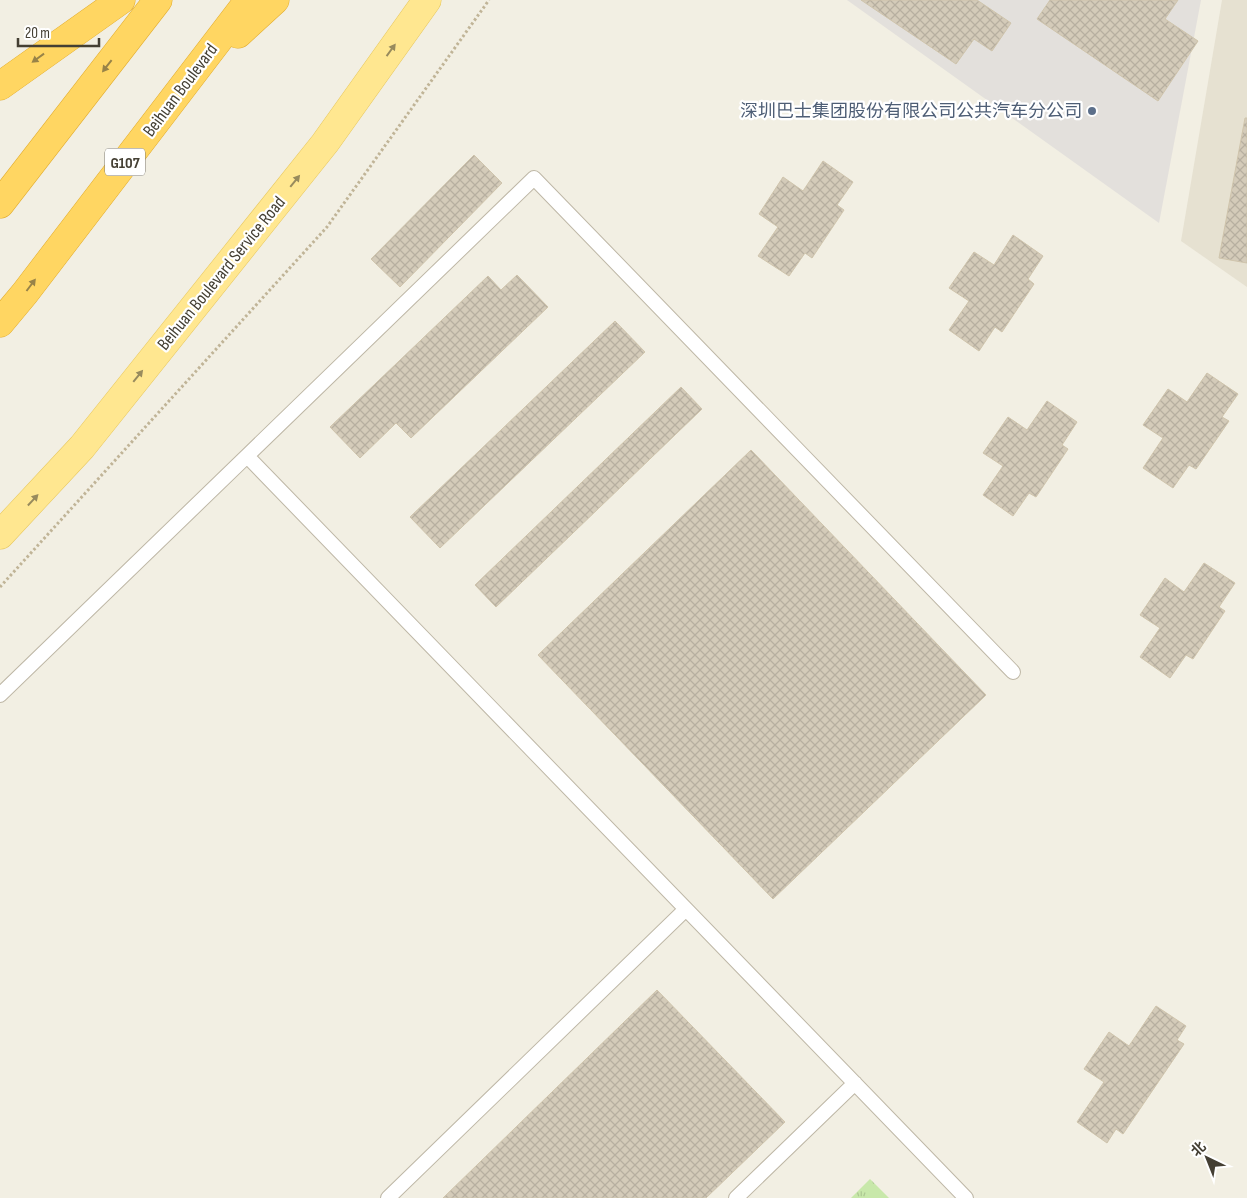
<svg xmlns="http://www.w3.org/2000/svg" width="1247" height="1198" font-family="'Sofia Sans Condensed','Noto Sans SC',sans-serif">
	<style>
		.residential { fill: #e6e1d1 }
		.grass { fill: url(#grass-tufts) }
		.parking { fill: #e3e0dc }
		.building { fill: url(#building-cross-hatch); stroke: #cfc4ac }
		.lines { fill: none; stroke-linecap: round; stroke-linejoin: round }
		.lane-casing { stroke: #beb7a6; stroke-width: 16 }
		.primary-casing { stroke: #e7c75d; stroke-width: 29 }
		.highway-casing { stroke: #e2ac2e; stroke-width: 29 }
		.path { stroke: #c0b497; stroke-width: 3; stroke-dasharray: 2.5 2.5; stroke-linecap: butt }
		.lane { stroke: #fff; stroke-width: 14 }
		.primary { stroke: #ffe790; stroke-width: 28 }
		.highway { stroke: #ffd662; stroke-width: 28 }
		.oneway { fill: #988b5d }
		.oneway2 { fill: #988348 }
		.service-dot { fill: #5c6f8a; stroke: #fff; stroke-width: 2 }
		.labels { text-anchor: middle; stroke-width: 4.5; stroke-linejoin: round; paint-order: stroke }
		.shield { fill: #fff; stroke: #7c7970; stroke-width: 1 }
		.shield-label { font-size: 16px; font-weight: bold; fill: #443f33 }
		.street-label { font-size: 18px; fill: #443f33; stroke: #fff }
		.service-label { font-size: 18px; fill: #4e5e75; stroke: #fff; text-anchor: end }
	</style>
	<defs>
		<pattern id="grass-tufts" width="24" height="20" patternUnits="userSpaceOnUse" patternTransform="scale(1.25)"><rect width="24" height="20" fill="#c8e8aa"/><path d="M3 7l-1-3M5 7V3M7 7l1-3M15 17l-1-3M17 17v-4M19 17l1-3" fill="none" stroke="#adc893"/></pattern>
		<pattern id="building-cross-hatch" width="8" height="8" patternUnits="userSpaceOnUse" patternTransform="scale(1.25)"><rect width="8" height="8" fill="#d4cbb9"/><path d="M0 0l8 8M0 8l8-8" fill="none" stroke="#b7afa0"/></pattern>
	</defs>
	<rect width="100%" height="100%" fill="#f2efe3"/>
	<path class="residential" d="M1222,0H1247V287L1181,241Z"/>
	<path class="grass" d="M870,1179L889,1198H851Z"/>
	<path class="parking" d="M847,0H1201L1159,223Z"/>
	<path class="building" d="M861,0H977L1011,23L992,51L974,39L956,64Z
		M1050,0H1178L1165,19L1198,41L1158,101L1037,19Z
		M1245,118H1247V263L1219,258Z
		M474,155L502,183L400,287L371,259Z
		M823,161L853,182L837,205L844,210L812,258L805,253L789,276L758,256L778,227L759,214L783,177L803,191Z
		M1013,235L1043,256L1028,279L1034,284L1002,332L995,327L979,351L949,330L969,301L949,288L974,252L994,265Z
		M517,275L548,307L411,438L396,423L360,458L330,427L488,276L501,290Z
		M615,321L645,352L440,548L410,517Z
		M1207,373L1238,394L1222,417L1229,421L1196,469L1189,465L1173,488L1143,468L1163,438L1143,425L1168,389L1187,402Z
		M681,387L702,409L496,607L475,585Z
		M1047,401L1077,422L1062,445L1068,449L1036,497L1029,493L1013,516L983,495L1003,466L983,453L1008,417L1027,430Z
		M751,450L986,695L773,899L538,655Z
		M1204,563L1235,583L1219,607L1225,611L1193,659L1186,655L1170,678L1140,657L1160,628L1140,615L1165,578L1184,592Z
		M657,990L785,1122L706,1198H443Z
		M1156,1006L1186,1026L1177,1040L1184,1044L1123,1134L1116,1129L1107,1143L1077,1122L1104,1082L1084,1069L1109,1032L1129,1046Z"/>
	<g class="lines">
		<g class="lane-casing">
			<path id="lane" d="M247,456L966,1198
				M0,695L534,178L1013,672
				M388,1198L686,909
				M736,1198L855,1083"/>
		</g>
		<g class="primary-casing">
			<path id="primary" d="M0,535L82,447L325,143L427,0"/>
		</g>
		<g class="highway-casing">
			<path id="highway" d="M238,34L275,0
				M0,86L121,0
				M0,204L158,0
				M0,323L25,293L249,0"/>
		</g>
		<path class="path" d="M0,587L327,227L489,0"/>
		<use href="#lane" class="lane"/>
		<use href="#primary" class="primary"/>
		<use href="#highway" class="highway"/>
	</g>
	<defs><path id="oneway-solid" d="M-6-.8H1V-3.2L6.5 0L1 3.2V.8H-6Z" transform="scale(1.25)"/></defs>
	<g class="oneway">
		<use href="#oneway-solid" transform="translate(391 50) rotate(-54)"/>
		<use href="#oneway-solid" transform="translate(295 181) rotate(-51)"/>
		<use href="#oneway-solid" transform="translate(138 376) rotate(-51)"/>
		<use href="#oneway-solid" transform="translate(33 500) rotate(-47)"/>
	</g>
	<g class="oneway2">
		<use href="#oneway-solid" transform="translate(38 58) rotate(144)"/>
		<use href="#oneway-solid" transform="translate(107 66) rotate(128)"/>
		<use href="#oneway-solid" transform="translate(31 285) rotate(-53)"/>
	</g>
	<circle class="service-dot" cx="1092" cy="111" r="5"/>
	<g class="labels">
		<rect class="shield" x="105" y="148.5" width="40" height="27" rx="4"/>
		<g class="shield-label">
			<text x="125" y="168">G107</text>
		</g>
		<g class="street-label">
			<text transform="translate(180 90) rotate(-53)" y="6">Beihuan Boulevard</text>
			<text transform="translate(221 273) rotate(-51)" y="6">Beihuan Boulevard Service Road</text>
		</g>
		<g class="service-label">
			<text x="1082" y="117">深圳巴士集团股份有限公司公共汽车分公司</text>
		</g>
	</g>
	<g transform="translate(1207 1158) rotate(317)" stroke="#ffffff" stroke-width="4" paint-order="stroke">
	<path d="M0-4L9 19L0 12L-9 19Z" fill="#443f33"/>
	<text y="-8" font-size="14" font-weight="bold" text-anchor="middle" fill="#443f33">北</text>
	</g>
	<path d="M18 38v8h81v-8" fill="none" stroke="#443f33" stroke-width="2.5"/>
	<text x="25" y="38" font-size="15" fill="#443f33" stroke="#ffffff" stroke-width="4" paint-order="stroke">20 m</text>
</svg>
